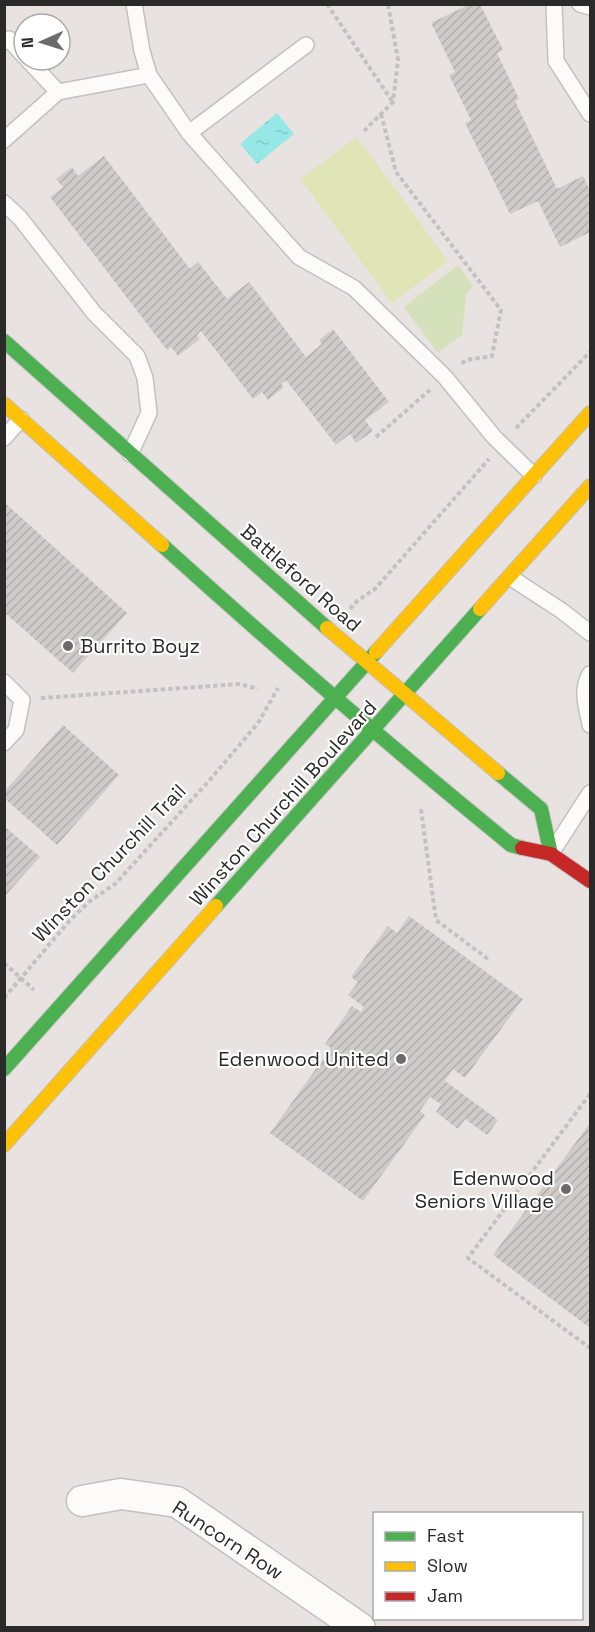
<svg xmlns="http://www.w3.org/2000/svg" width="595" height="1632" font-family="'Space Grotesk',sans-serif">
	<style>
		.park { fill: #d5e1ba }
		.pitch { fill: #e0e5b8 }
		.water { fill: url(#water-ripples) }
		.building { fill: url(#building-hatch) }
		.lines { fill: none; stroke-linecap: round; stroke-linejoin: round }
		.lane-casing { stroke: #c2c1c1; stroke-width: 18 }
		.street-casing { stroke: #c2c1c1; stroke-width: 33 }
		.fast-casing { stroke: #c2c1c1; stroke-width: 16 }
		.slow-casing { stroke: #c2c1c1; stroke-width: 16 }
		.jam-casing { stroke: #c2c1c1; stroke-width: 16 }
		.path { stroke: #c3c2c2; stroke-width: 4; stroke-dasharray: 4.5 3; stroke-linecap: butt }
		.lane { stroke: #fcfbfa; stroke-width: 15 }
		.street { stroke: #fcfbfa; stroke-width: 30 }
		.fast { stroke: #4caf50; stroke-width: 14 }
		.slow { stroke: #ffc107; stroke-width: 14 }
		.jam { stroke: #c62828; stroke-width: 14 }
		.poi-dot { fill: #6c6a6a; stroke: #fff; stroke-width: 2 }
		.labels { text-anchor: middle; stroke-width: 4.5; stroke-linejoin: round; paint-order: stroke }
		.street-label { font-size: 20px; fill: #2a2a2a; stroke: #fff }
		.poi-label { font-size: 20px; fill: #2a2a2a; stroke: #fff; text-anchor: end }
	</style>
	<defs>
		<pattern id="water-ripples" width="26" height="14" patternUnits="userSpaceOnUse" patternTransform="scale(1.5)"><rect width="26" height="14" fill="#96e8e7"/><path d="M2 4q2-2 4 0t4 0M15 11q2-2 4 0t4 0" fill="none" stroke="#81c7c6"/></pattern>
		<pattern id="building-hatch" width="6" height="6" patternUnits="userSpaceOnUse" patternTransform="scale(1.5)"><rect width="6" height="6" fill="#cfcbc9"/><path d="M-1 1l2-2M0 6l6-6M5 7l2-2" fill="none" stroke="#b2aead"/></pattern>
	</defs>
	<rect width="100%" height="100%" fill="#e8e2e0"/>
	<path class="park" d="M458,265L473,286L466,295L462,335L438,353L404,307Z"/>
	<path class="pitch" d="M357,137L448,261L392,303L300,179Z"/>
	<path class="water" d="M277,113L294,134L257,164L240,144Z"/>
	<path class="building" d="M470,4H480L503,50L497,53L519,99L515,101L557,189L583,176L590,191V232L560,247L538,201L510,214L465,123L471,120L449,75L455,72L431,23Z
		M104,156L190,269L198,262L227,299L249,282L306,357L322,344L319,340L333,329L389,402L365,420L373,431L356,443L350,434L336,445L286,380L281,384L284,387L268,400L262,392L253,399L201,331L197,335L200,339L178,356L171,347L167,350L50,197L63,187L56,179L72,167L78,176Z
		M4,502L127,613L73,673L4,612Z
		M63,725L119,775L57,845L4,798V792Z
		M4,826L40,857L4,897Z
		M409,916L523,999L465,1078L453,1069L445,1081L498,1120L487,1135L465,1119L458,1129L436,1112L441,1104L430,1097L420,1111L425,1115L363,1201L270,1133L331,1048L325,1044L352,1006L361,1012L364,1007L348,995L358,982L351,977L388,926L397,933Z
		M590,1123V1328L493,1255Z"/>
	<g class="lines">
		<g class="lane-casing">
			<path id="lane" d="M134,4L142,51L149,75
				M554,4L556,61L590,114
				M580,4L590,7
				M4,42L9,39L24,56
				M28,60L58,92L149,75L189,133L299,257L354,288L445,377L494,437L534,476
				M189,133L306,45
				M4,140L58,92
				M4,203L20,218L94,313L137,356L145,378L149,413L130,454
				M4,438L21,419
				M510,577L562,611L590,633
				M590,674C580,691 587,707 590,725
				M4,682L22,700L16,730L4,743
				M552,852L590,793"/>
		</g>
		<g class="street-casing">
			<path id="street" d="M82,1501L121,1494L177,1502L360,1628"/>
		</g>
		<g class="fast-casing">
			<path id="fast" d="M4,341L327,628
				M162,545C276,648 392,748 511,845L522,848
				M498,773L541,809L551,854
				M216,906L480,609
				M4,1069L376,652"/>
		</g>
		<g class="slow-casing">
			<path id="slow" d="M4,404L162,545
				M480,609L590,486
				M327,628L498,773
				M376,652L590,413
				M4,1145L216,906"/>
		</g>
		<g class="jam-casing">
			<path id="jam" d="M522,848L551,854L590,881"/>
		</g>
		<path class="path" d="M327,4L392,101
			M381,114L396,172L501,310L492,356L466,360L461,364
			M364,131L393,102L398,60L388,4
			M516,428L590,352
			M376,437L430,390
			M350,609L357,601L375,589L489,459
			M41,698L240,684L258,689
			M421,809L436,920L488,959
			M4,963L34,990
			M4,998L71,919L90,901L115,884L209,781L258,723L278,688
			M590,1094L468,1258L590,1348"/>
		<use href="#lane" class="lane"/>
		<use href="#street" class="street"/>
		<use href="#fast" class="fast"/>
		<use href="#slow" class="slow"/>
		<use href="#jam" class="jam"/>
	</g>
	<g class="poi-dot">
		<circle cx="68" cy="646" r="6"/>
		<circle cx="401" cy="1059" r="6"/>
		<circle cx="566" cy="1189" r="6"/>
	</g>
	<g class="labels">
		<g class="street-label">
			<text transform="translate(301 578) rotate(41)" y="7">Battleford Road</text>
			<text transform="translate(283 803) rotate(-48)" y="7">Winston Churchill Boulevard</text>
			<text transform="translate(109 863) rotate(-46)" y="7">Winston Churchill Trail</text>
			<text transform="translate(228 1540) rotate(33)" y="7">Runcorn Row</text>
		</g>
		<g class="poi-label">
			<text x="80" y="653" text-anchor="start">Burrito Boyz</text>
			<text x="389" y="1066">Edenwood United</text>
			<text x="554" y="1185">Edenwood<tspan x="554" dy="23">Seniors Village</tspan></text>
		</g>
	</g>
	<rect width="595" height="1632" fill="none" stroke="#2a2a2a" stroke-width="12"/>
	<rect x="373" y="1512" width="210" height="108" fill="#ffffff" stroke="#aaaaaa" stroke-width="1.5"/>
	<rect x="385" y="1532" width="30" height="9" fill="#4caf50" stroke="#aaaaaa" stroke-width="1.5"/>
	<text x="427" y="1542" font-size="18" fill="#2a2a2a">Fast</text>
	<rect x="385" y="1562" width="30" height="9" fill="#ffc107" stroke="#aaaaaa" stroke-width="1.5"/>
	<text x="427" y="1572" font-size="18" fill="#2a2a2a">Slow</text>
	<rect x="385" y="1592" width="30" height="9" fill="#c62828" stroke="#aaaaaa" stroke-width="1.5"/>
	<text x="427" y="1602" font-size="18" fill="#2a2a2a">Jam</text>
	<g transform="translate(42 42) rotate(267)"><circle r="28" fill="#ffffff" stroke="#aaaaaa" stroke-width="1.5"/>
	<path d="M0-4.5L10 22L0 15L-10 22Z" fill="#6c6a6a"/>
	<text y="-9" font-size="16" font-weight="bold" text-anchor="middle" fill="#2a2a2a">N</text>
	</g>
</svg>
